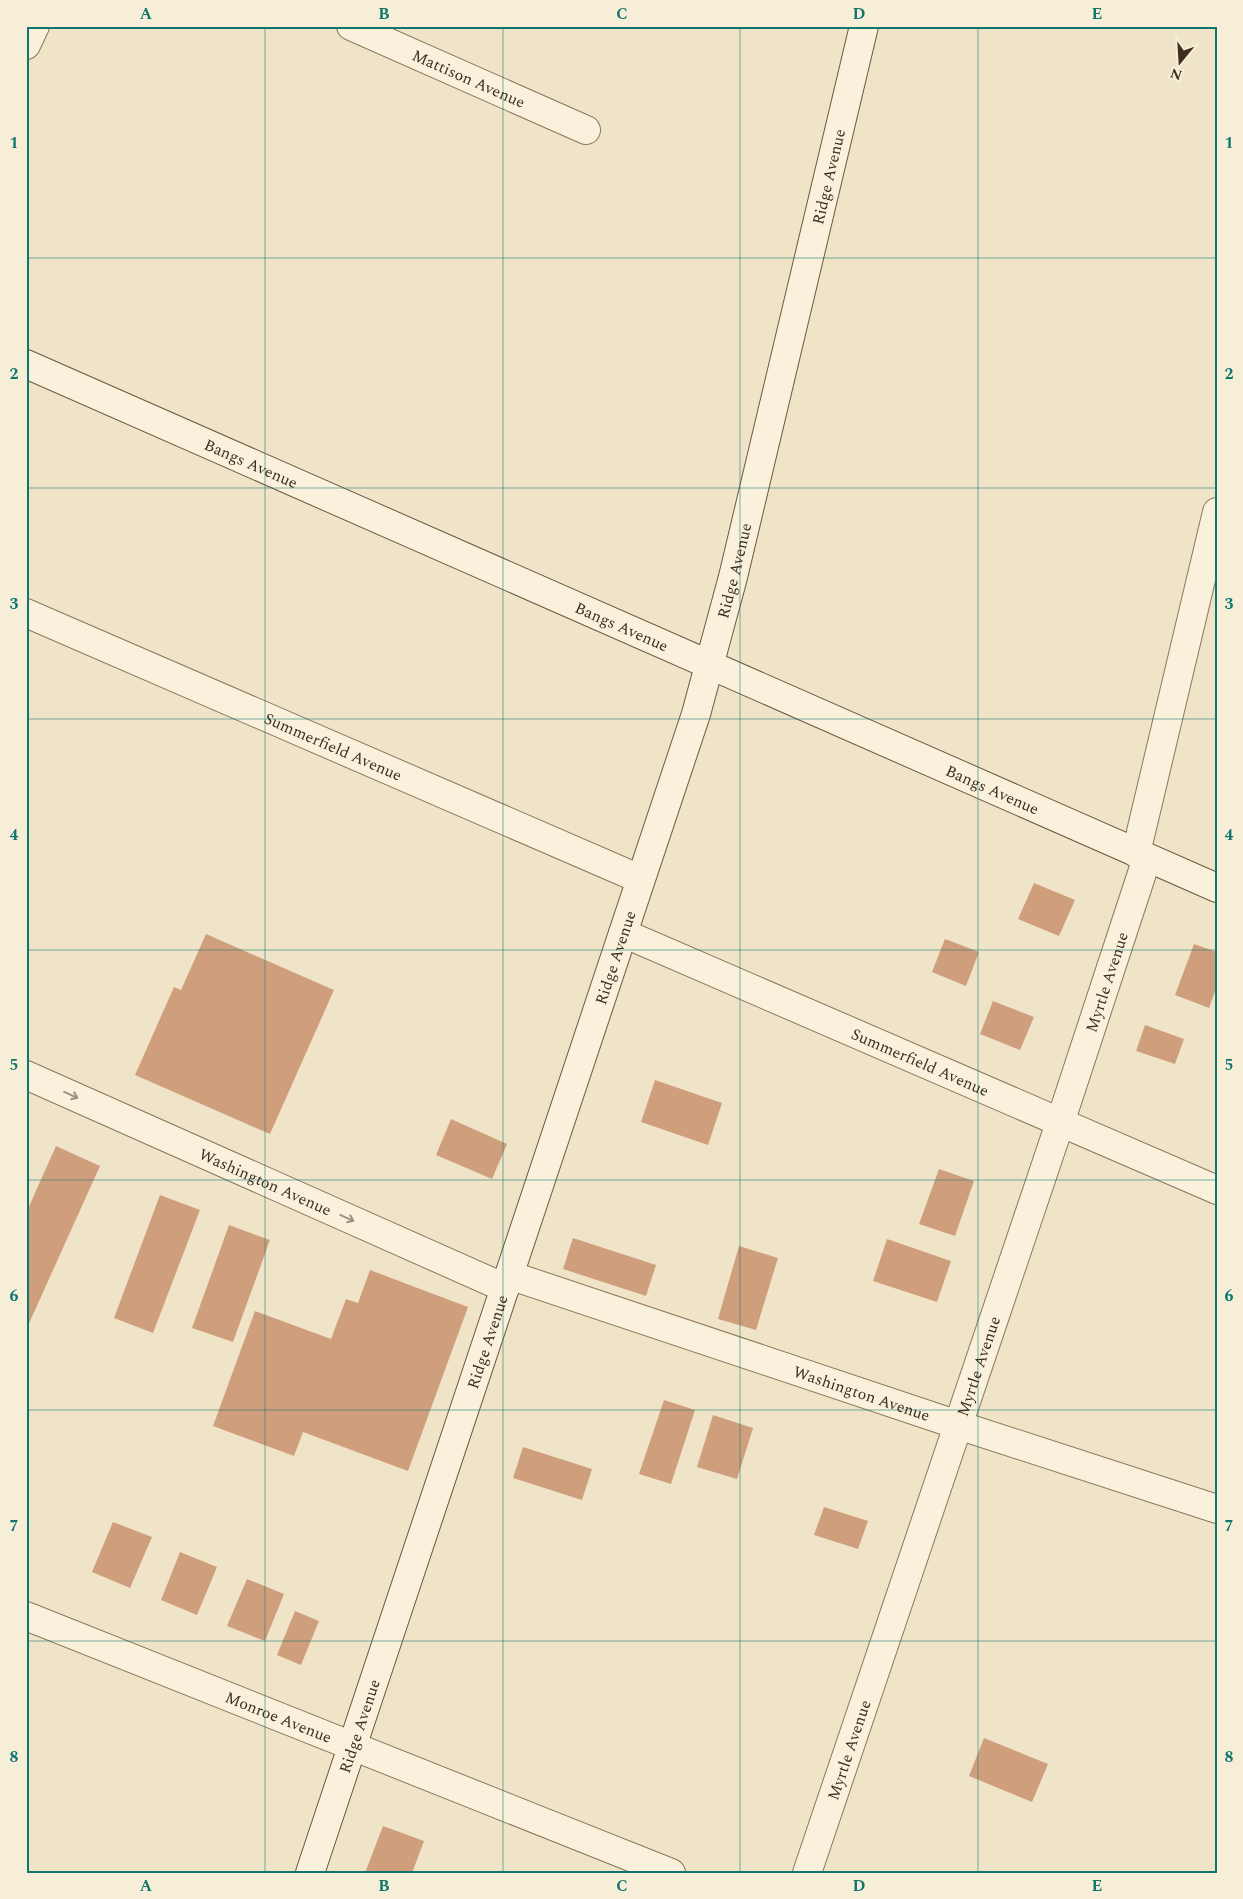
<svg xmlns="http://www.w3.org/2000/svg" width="1243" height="1899" font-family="Spectral,serif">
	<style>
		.building { fill: #cf9f7d }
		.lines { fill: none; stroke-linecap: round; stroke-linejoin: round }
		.street-casing { stroke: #8d765c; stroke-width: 30 }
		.secondary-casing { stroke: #6f573f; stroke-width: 30 }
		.street { stroke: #faf1dc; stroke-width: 28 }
		.secondary { stroke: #faf1dc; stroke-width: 28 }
		.oneway { stroke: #9c907e }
		.grid { fill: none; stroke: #0f766e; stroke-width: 1; stroke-opacity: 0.55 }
		.labels { text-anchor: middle; stroke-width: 5; stroke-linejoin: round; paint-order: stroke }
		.street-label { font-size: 16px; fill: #3d2e20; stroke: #f7eed8 }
		.neatline { fill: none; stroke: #0f766e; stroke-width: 2 }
		.grid-label { font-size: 16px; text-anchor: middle; font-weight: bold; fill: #0f766e }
	</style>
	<rect width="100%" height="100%" fill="#f0e4c8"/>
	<path class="building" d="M1034,883L1075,900L1059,936L1018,919Z
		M206,934L334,990L270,1134L135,1075L174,987L181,990Z
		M945,939L979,952L966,986L932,972Z
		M1194,944L1217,952V986L1209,1008L1175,995Z
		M993,1001L1034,1017L1020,1050L980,1034Z
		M1145,1025L1184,1039L1175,1064L1136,1051Z
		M655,1080L722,1103L708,1145L641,1122Z
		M451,1119L507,1144L492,1179L436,1155Z
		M56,1146L100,1166L26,1330V1213Z
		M939,1169L974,1181L955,1236L919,1224Z
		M160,1195L200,1210L153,1333L114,1318Z
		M229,1225L270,1240L233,1342L192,1328Z
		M573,1238L656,1265L646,1296L563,1269Z
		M887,1239L951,1261L937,1302L873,1281Z
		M739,1246L778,1258L756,1330L718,1319Z
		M370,1270L468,1307L408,1471L303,1432L294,1456L213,1426L255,1311L331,1339L346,1299L358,1303Z
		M664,1400L695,1410L671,1484L639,1474Z
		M713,1415L753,1428L737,1479L697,1467Z
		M523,1447L592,1469L582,1500L513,1478Z
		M824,1507L868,1521L858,1549L814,1535Z
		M113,1522L152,1537L130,1588L92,1572Z
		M180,1552L217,1567L197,1615L161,1600Z
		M247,1579L284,1594L265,1641L227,1626Z
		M295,1611L319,1621L301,1665L277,1655Z
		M984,1738L1048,1764L1032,1802L969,1776Z
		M383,1826L424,1841L412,1873H365Z"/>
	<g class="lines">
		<g class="street-casing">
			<g id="street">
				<path id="s1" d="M351,26L586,130"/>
				<path d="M26,45L35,26"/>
				<path id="s2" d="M26,613L640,879"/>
				<path d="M1136,853L1217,512"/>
				<path id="s3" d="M623,933L1217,1190"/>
				<path id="s4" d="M26,1075L505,1288"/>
				<path id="s5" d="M509,1275L958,1425L1217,1509"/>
				<path id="s6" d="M26,1616L671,1873"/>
				<path id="s7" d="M807,1873L1060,1123L1147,858"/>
			</g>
		</g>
		<g class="secondary-casing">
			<g id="secondary">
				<path id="s8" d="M26,364L1217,888"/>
				<path id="s9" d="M310,1873L696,714L733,577L864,26"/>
			</g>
		</g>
		<use href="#street" class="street"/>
		<use href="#secondary" class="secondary"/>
	</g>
	<defs><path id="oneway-shaft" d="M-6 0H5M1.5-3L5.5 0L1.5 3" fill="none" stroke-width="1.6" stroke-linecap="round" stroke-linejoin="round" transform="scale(1.25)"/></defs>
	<g class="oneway">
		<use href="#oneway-shaft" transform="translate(71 1095) rotate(24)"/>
		<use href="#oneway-shaft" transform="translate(347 1218) rotate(24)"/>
	</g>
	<path class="grid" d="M265,26V1873M503,26V1873M740,26V1873M978,26V1873M26,258H1217M26,488H1217M26,719H1217M26,950H1217M26,1180H1217M26,1410H1217M26,1641H1217"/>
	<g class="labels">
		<g class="street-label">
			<text dy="6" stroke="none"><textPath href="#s1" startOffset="129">Mattison Avenue</textPath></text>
			<text dy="6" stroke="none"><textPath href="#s9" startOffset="1775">Ridge Avenue</textPath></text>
			<text dy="6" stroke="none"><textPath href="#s8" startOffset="246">Bangs Avenue</textPath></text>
			<text dy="6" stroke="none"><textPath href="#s9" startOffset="1370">Ridge Avenue</textPath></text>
			<text dy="6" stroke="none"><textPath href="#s8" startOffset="651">Bangs Avenue</textPath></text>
			<text dy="6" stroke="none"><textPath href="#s2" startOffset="335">Summerfield Avenue</textPath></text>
			<text dy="6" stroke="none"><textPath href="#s8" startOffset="1056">Bangs Avenue</textPath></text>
			<text dy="6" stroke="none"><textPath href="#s9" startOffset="965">Ridge Avenue</textPath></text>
			<text dy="6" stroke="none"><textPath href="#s7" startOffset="940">Myrtle Avenue</textPath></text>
			<text dy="6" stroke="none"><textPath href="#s3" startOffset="324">Summerfield Avenue</textPath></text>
			<text dy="6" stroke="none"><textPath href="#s4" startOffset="262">Washington Avenue</textPath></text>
			<text dy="6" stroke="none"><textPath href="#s9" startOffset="560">Ridge Avenue</textPath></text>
			<text dy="6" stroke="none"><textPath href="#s7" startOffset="535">Myrtle Avenue</textPath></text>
			<text dy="6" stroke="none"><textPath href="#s5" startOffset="372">Washington Avenue</textPath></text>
			<text dy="6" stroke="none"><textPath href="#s6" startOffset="272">Monroe Avenue</textPath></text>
			<text dy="6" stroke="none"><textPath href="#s9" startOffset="155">Ridge Avenue</textPath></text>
			<text dy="6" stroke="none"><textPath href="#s7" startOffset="130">Myrtle Avenue</textPath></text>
		</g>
	</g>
	<rect width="1243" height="1899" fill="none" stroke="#f7eed8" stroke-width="55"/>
	<g transform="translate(1180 62) rotate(198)" stroke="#f7eed8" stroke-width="4" paint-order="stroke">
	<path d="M0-4L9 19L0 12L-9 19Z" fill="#3d2e20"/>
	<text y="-8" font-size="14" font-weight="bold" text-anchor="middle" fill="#3d2e20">N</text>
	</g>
	<rect x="28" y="28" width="1188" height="1844" class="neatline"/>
	<g class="grid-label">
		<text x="146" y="19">A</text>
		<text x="384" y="19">B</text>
		<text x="622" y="19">C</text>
		<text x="859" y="19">D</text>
		<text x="1097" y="19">E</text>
		<text x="14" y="148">1</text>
		<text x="1229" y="148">1</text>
		<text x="14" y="379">2</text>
		<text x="1229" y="379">2</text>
		<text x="14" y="609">3</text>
		<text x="1229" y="609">3</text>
		<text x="14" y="840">4</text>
		<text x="1229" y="840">4</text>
		<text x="14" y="1070">5</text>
		<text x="1229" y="1070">5</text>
		<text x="14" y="1301">6</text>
		<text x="1229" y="1301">6</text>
		<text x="14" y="1531">7</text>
		<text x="1229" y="1531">7</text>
		<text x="14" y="1762">8</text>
		<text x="1229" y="1762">8</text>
		<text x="146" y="1891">A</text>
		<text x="384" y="1891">B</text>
		<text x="622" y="1891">C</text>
		<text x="859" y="1891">D</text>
		<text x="1097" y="1891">E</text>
	</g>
</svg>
